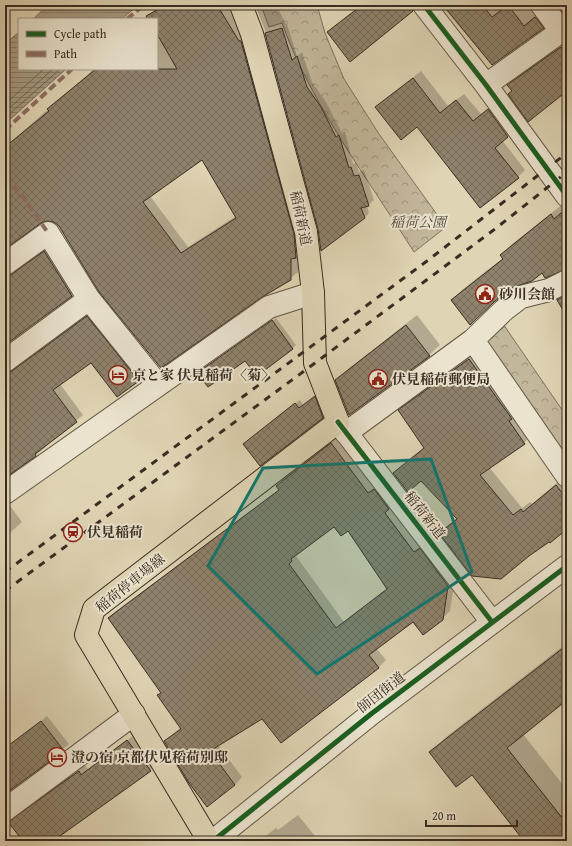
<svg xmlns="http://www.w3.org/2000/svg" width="572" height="846" font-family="'Gentium Book Plus','Noto Serif JP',serif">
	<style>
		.park { fill: url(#park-crowns); stroke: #7e725e }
		.water { fill: url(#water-rules); stroke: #7b6f5b }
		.shadow { fill: #0003; fill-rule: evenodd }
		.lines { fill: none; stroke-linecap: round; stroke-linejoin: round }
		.shore { stroke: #706452; stroke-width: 1 }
		.building { fill: url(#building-cross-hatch); stroke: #392c21; fill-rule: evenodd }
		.minor-casing { stroke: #625646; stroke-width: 24 }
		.major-casing { stroke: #392c21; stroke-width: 24 }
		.minor { stroke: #eae3ce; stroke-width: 22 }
		.major { stroke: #dfd4b4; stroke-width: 22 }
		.rail { stroke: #392c21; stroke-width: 3; stroke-dasharray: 7 7; stroke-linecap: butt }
		.quiet { stroke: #8d6e63; stroke-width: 4; stroke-dasharray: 8 4; stroke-linecap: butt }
		.cycleway-casing { stroke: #eae3ce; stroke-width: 8 }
		.cycleway { stroke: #1b5e20; stroke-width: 5 }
		.marked { fill: #0f766e; fill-opacity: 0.2; stroke: #0f766e; stroke-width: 3; stroke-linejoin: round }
		.labels { text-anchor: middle; stroke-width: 4; stroke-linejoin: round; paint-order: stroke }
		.street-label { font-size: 14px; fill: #392c21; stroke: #eae3ce }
		.park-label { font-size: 14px; font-style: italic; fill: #554839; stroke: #eae3ce }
		.poi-label { font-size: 14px; font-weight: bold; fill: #392c21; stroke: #eae3ce; text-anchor: start }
	</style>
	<defs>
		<pattern id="park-crowns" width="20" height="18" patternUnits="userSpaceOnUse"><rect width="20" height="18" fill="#c3b79b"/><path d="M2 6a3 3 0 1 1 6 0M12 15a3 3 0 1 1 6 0" fill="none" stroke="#9f957e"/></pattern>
		<pattern id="water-rules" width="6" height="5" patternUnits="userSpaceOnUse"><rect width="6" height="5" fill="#a79b82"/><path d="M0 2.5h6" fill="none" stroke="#897f6a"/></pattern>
		<pattern id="building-cross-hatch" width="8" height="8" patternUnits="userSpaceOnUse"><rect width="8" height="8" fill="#8f836d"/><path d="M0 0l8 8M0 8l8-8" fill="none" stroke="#766b59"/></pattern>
	</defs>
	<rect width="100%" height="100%" fill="#dfd4b4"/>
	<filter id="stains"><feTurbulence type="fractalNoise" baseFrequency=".005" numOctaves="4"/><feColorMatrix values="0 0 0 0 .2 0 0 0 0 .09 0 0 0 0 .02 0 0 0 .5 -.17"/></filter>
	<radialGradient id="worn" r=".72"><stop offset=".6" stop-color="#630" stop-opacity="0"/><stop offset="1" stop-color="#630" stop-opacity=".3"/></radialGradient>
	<path class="park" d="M261,5H317L325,33L344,79L379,134L446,227L414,252C368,179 311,104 282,23L269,27Z
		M501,321L567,417V467L479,342Z"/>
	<path class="water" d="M48,5H138L122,19H33Z
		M19,32V69H66L5,124V44Z"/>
	<path class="shadow" d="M156,5H228L232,12L238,7L303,250L298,255V272L290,279L59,226L54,221L47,220L40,222L5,247V147L94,69H157V19H149L148,17L154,10L153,8ZM202,158L236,216L188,247L150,196Z
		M255,5H276L286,24H287L297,56L302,52L312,82L326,102L342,133L345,131L353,164L356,163L359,172L364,170L374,200L367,206L369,213L364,218L319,229L265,30Z
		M356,5H417L413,10L329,32L358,8Z
		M441,5H540L551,20L543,28L481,52Z
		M559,5H567V14H565Z
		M567,41V90L513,91L509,85L517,77Z
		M421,71L448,106L464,94L481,114L496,103L515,129L502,140L525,170L518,177L417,126L376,107Z
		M563,204L565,209L567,207V268L542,272L452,300L463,289L503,258L501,255L512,244Z
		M52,245L79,288L5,344V267L14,270L20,267Z
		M567,292V315L559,300Z
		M94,310L145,373L138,380L91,362L60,384L83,415L36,455L5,476V364L14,367L20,364Z
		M417,315L440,345L429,355L336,381L347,370Z
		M276,318L296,345L292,349L245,359L199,373Z
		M478,351L532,434L524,443L489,467L522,508L530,502L532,504L564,477L567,480V527L500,578L441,533L457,518L422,479L394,473L425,447L399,410L408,402Z
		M318,394L326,413L322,417L248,440L300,400L303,405Z
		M339,436L455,578L450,611L442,619L413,621L376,648L386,660L378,668L263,718L218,745L242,777L235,785L165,741L181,727L158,695L162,692L109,618L116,611L280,489L277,486L284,478ZM335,525L348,529L388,588L344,622L296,556Z
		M5,499L22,522L5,537Z
		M567,643V699L523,734L567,790V841H525L472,774L431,752L446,737Z
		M47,716L69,744L5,794V751Z
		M134,735L156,764L150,770L51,841H24L10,822L16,816L85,765L88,769Z
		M298,815L319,841H259L276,828L278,830Z
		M391,836L392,841H363Z"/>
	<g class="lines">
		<path class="shore" d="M5,104L44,69
			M5,112L53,69
			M5,118L60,69"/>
	</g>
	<path class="building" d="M166,5H217L239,41H241L294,234L296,258L291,259V280L262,297L161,368L99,292L59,226L54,222L47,221L41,223L5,249V147L49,111L47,109L96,69H177L157,34V19H148L146,16ZM202,160L236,218L181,253L143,202Z
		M362,5H412L413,11L350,62L327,32Z
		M443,5H482L492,17L508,5L524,26L535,17L544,28L492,65Z
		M282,28L292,60L297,56L307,87L321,107L336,137L339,135L349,168L351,167L354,176L359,175L369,206L361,208L365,218L321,251L318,229L265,33Z
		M561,47L567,55V91L528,122L508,94L512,91L507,85Z
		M413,78L440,113L456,100L473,121L488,109L508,137L495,148L519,178L480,208L417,127L401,140L375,107Z
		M567,208V269L545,278L542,273L532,281L514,287L495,301L470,325L451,300L503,259L500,255L551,214L554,219Z
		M44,251L72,296L5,345V276L12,274Z
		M567,295V317L557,300Z
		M87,316L139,381L117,397L91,363L53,390L77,422L35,454L36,456L5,478V373L12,371Z
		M272,320L293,349L257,376L245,361L208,387L197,373Z
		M406,325L430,356L349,415L335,380Z
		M469,359L512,419L509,421L525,444L480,475L513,515L521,509L523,512L556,485L567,499V529L550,543L549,542L529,556L501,579L472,576L439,533L457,519L421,481L408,492L393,473L424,448L398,410Z
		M315,396L323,418L260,466L243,444L295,403L299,408Z
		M331,443L368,493L374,489L389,509L385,513L414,552L420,548L448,586L443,620L423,635L413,622L369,655L379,668L281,743L262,719L210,751L235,785L207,807L189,783L164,741L181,729L157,695L161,693L108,618L279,490L276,486ZM334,527L341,536L348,531L387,589L336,628L289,564L292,561L291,559Z
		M567,645V700L507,748L567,824V841H524L472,775L456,787L429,752Z
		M41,721L64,751L5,794V748Z
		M127,740L151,771L53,841H23L8,822L79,771L81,775Z"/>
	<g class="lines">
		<g class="minor-casing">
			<path id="minor" d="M424,5L486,85L567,196
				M542,5L561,31
				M486,85L567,27
				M5,264L48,233L89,299L158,385
				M473,340L504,310L521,297L549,290L567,281
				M5,361L89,299
				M338,422L492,622
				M346,433L473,340L567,476
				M5,493L269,307L313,293
				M5,810L134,714
				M213,841L371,714L567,566"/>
		</g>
		<g class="major-casing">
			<path id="major" d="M209,841L86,635L94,609L338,422L315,363L313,293L306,232L252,34L241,5"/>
		</g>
		<use href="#minor" class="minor"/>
		<use href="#major" class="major"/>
		<path class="rail" d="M5,572L427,261L567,153
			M5,591L315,363L495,229L567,172"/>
		<path class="quiet" d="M127,19L144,5
			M5,130L72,69
			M5,177L24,198L48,233"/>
		<g class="cycleway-casing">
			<path id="cycleway" d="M424,5L486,85L567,196
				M338,422L492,622
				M213,841L371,714L567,566"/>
		</g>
		<use href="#cycleway" class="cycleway"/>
	</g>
	<path class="marked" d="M431,459L472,572L317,674L208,566L263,468Z"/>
	<defs>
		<g id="civic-ring" transform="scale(1)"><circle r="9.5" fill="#eae3ce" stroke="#8f2418" stroke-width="1.5"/><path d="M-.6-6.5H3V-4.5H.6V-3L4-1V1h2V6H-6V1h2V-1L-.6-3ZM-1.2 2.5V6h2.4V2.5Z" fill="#8f2418"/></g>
		<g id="hotel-ring" transform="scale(1)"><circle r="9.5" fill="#eae3ce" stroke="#8f2418" stroke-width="1.5"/><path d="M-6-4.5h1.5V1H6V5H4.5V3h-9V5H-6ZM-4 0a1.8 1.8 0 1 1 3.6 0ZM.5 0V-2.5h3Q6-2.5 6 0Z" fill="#8f2418"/></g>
		<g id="station-ring" transform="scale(1)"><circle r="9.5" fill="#eae3ce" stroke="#8f2418" stroke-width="1.5"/><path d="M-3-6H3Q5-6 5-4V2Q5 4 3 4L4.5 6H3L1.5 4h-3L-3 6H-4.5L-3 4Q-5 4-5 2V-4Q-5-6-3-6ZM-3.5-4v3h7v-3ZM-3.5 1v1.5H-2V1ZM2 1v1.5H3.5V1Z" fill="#8f2418"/></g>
	</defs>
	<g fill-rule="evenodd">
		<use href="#civic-ring" x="485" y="294"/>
		<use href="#hotel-ring" x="118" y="375"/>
		<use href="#civic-ring" x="378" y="379"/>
		<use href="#station-ring" x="73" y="532"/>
		<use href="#hotel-ring" x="57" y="757"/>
	</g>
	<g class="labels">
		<g class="street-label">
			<text transform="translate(301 218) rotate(78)" y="5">稲荷新道</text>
			<text transform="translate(425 515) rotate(52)" y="5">稲荷新道</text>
			<text transform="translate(130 583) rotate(-39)" y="5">稲荷停車場線</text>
			<text transform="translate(381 692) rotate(-38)" y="5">師団街道</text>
		</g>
		<g class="park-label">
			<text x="418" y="227">稲荷公園</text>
		</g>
		<g class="poi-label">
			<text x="499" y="299">砂川会館</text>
			<text x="132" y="380">京と家 伏見稲荷〈菊〉</text>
			<text x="392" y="384">伏見稲荷郵便局</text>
			<text x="87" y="537">伏見稲荷</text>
			<text x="71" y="762">澄の宿 京都伏见稻荷别邸</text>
		</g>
	</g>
	<rect width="572" height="846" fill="none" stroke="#dfd4b4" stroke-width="20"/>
	<rect x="6" y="6" width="560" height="834" fill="none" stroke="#392c21" stroke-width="2"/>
	<rect x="10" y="10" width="552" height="826" fill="none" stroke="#392c21"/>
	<rect x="18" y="18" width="140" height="52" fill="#eae3ce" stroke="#a39a89"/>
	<rect x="26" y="31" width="20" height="6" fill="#1b5e20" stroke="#a39a89"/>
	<text x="54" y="38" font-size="12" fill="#392c21">Cycle path</text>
	<rect x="26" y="51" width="20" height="6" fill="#8d6e63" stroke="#a39a89"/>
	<text x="54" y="58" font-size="12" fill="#392c21">Path</text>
	<path d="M426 820v6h91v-6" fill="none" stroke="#392c21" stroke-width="2"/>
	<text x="432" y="820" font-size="12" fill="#392c21" stroke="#eae3ce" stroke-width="3" paint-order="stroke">20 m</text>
	<rect width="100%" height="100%" filter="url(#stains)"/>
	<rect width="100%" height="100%" fill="url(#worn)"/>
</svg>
